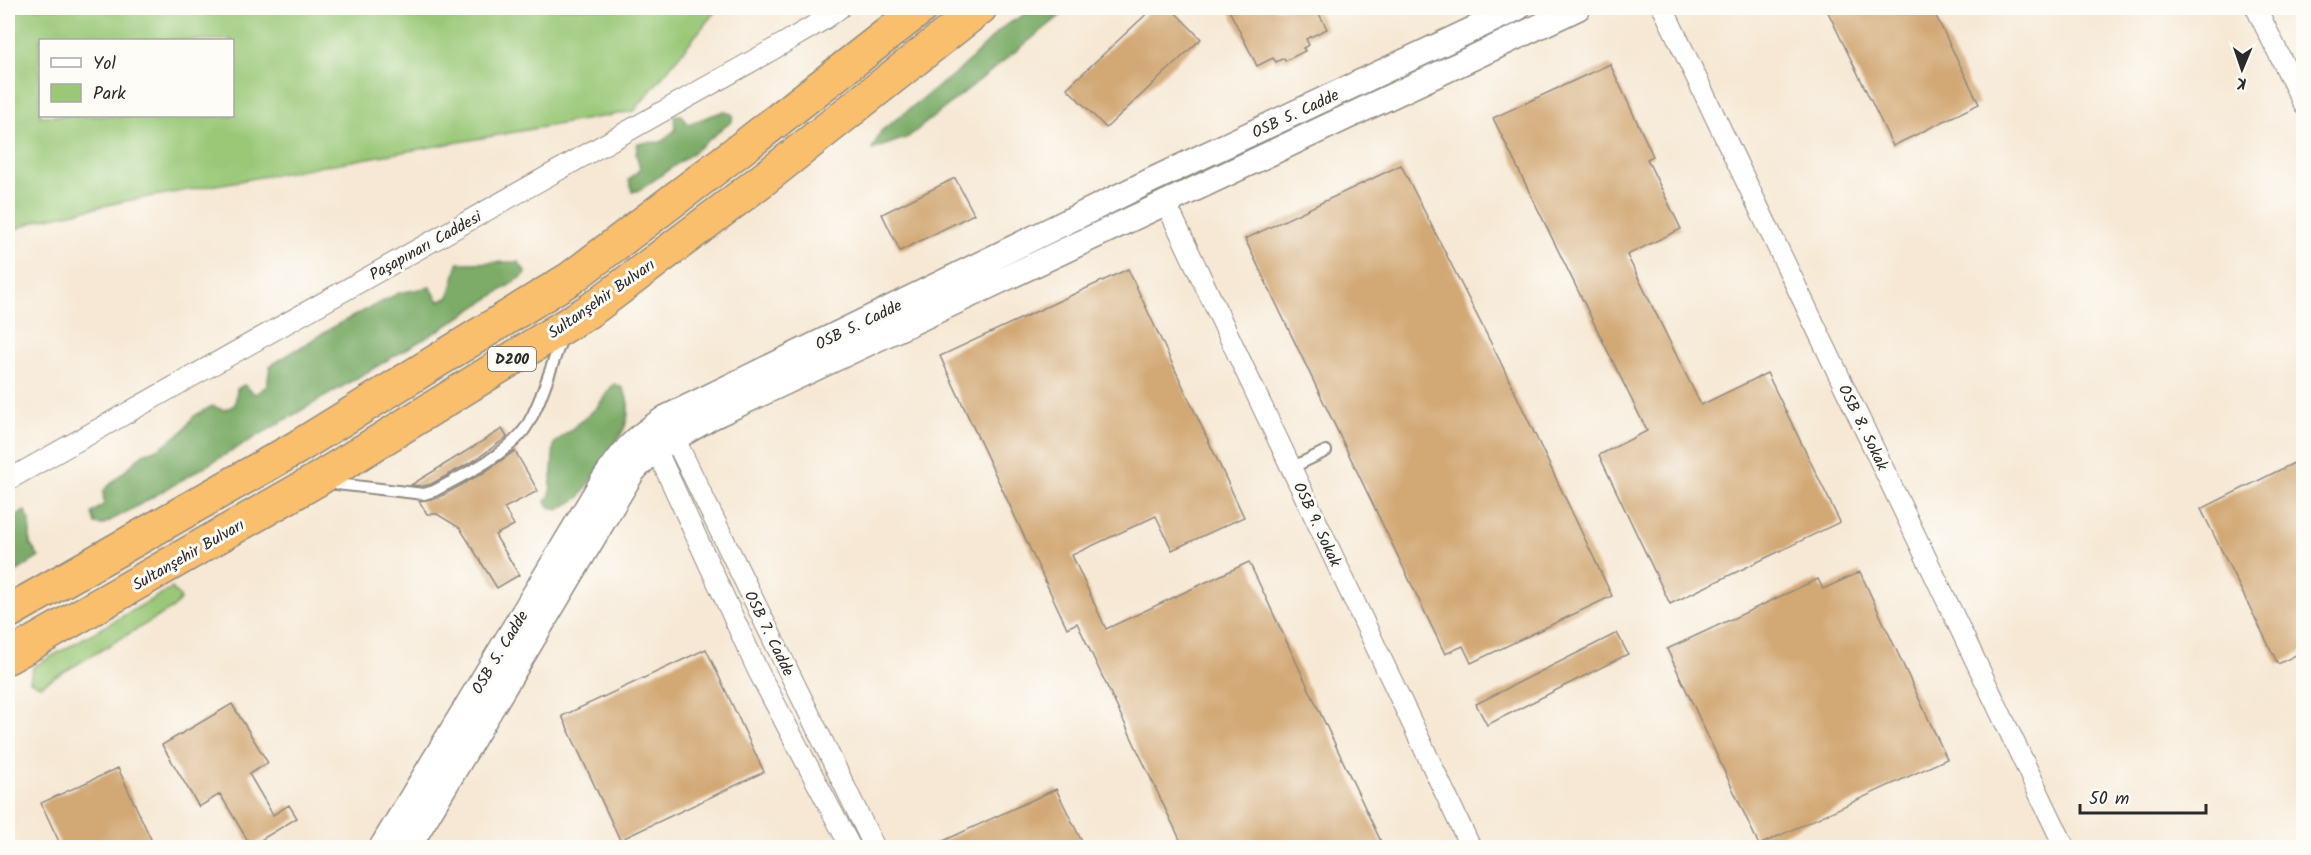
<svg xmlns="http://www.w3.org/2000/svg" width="2311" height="855" font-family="Kalam,sans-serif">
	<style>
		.green { fill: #9ac877; stroke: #627a51; stroke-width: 1.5; fill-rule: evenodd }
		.forest { fill: #7bac68; stroke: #536c4a; stroke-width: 1.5 }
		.building { fill: #d2a874 }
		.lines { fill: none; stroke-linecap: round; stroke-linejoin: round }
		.service-casing { stroke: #908a80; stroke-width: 14 }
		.minor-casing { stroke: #908a80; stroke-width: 22 }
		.tertiary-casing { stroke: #908a80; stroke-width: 27 }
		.trunk-casing { stroke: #908a80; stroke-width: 36 }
		.service { stroke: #fff; stroke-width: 10 }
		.minor { stroke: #fff; stroke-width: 20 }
		.tertiary { stroke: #fff; stroke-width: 24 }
		.trunk { stroke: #f9bf6d; stroke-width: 33 }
		.labels { text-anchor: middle; stroke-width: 6; stroke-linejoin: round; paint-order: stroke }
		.shield { fill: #fdfcf7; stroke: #6a6a68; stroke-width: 1.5 }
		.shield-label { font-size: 15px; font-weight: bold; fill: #2b2b2b }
		.street-label { font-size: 16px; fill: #2b2b2b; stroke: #fdfcf7 }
	</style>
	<rect width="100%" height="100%" fill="#fdfcf7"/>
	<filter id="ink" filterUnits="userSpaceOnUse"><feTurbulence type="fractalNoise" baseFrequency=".0167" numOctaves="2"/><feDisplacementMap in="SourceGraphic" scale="12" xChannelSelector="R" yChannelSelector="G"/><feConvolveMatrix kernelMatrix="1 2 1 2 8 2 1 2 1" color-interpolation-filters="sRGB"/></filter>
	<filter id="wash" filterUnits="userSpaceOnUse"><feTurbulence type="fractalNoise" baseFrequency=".008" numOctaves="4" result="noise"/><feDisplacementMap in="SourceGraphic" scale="24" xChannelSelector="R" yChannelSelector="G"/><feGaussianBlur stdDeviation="1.35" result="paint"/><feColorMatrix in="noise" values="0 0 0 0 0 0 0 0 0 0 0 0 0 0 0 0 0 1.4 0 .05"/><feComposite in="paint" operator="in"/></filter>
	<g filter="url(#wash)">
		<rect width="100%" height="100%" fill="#f6e8d4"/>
		<path class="green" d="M8,8H718L634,111L126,201L39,220L8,232ZM40,40H232V116H40Z
			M172,588L181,599L173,608L40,686L30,681L33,667Z"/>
		<path class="forest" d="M1035,8H1070L908,137L872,150L881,131L962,68L1003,27Z
			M724,111L733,115L732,121L691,154L640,190L632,192L629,180L640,169L636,153L638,143L661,142L675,130L674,115H682L688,124Z
			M518,262L526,272L522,277L446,326L132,509L102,525L95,524L92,513L104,504L103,491L143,454L158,449L183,431L194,416L212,406L224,410L235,405L237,389L244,385L255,394L267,386L270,366L340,323L399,293L430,287L439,301L449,297L458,263Z
			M614,384L623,388C630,402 630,416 623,431L580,497L558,510L550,507L545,502L550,495L554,444C567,432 581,422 594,410C602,403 606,392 614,384Z
			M25,511L30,522V544L39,557L14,573L8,568V519Z"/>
		<g id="blocks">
			<path class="building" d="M1153,8H1171L1201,39L1106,128L1067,88Z
				M1228,8H1316L1327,29L1306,39L1309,45L1303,48L1305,51L1285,61L1284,58L1276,62L1273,58L1257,66Z
				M1826,8H1932L1979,104L1893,146Z
				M1610,64L1653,156L1647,159L1681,229L1627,255L1701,405L1767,373L1840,522L1670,604L1599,455L1647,431L1493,118Z
				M1401,165L1500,361L1612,596L1471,663L1463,646L1445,654L1245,239Z
				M955,178L974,214L900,251L882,214Z
				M1128,269L1244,517L1172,550L1156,516L1072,555L1106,629L1249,562L1384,848H1184L1077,623L1067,628L940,356Z
				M502,429L507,437L475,460L431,484L423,486L411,485Z
				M515,451L538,491L504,508L514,525L495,535L519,575L497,588L460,528L437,514H427L419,501L438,498L483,473Z
				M2304,458V651L2278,664L2201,509Z
				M1860,572L1947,759L1759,845L1667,649L1818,579L1823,589Z
				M1617,633L1628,654L1487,725L1476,704Z
				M706,649L764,772L620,840L562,716Z
				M232,704L268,763L249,774L273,815L289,805L297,818L251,846L220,794L199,807L162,745Z
				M118,768L155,848H62L41,803Z
				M1056,789L1085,848H928Z"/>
		</g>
	</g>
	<g filter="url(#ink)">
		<use href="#blocks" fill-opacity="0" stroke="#908a80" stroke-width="1.5"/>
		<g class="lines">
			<g class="service-casing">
				<path id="service" d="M1291,468L1326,451
					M328,483L424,494L434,491C463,475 497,460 520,435C537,417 552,363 562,338"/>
			</g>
			<g class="minor-casing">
				<path id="minor" d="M1663,8L2065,848
					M2256,8L2304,105
					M1165,201L1471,848
					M669,427L875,848
					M651,438L758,671L851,848
					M8,480L779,46L825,19L840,8"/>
			</g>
			<g class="tertiary-casing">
				<path id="tertiary" d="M381,848L602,482C623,451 633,439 665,418L1150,181L1518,8
					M408,848L632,473C652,448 685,433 712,417L1578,8"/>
			</g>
			<g class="trunk-casing">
				<path id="trunk" d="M8,612L296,448L571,278L742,148L921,8
					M8,657L315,481L592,309L765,178L980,8"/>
			</g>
			<use href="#service" class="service"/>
			<use href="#minor" class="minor"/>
			<use href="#tertiary" class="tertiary"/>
			<use href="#trunk" class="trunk"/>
		</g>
	</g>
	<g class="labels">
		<rect class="shield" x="488" y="347" width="48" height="24" rx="4.5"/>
		<g class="shield-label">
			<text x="512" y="364">D200</text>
		</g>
		<g class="street-label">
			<text transform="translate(1295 113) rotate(-25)" y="6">OSB 5. Cadde</text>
			<text transform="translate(425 245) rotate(-29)" y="6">Paşapınarı Caddesi</text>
			<text transform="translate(601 298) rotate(-35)" y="6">Sultanşehir Bulvarı</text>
			<text transform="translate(858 324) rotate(-26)" y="6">OSB 5. Cadde</text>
			<text transform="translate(1864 427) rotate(64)" y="6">OSB 8. Sokak</text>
			<text transform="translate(1318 524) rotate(65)" y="6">OSB 9. Sokak</text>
			<text transform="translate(188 554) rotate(-30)" y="6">Sultanşehir Bulvarı</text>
			<text transform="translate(770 633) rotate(64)" y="6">OSB 7. Cadde</text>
			<text transform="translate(499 652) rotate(-59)" y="6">OSB 5. Cadde</text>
		</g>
	</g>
	<rect width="2311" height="855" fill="none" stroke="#fdfcf7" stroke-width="30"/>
	<rect x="39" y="39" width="195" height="78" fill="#fdfcf7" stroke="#a9a8a5" stroke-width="1.5"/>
	<rect x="51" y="58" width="30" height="9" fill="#ffffff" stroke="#a9a8a5" stroke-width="1.5"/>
	<text x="93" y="69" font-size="18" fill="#2b2b2b">Yol</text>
	<rect x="51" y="84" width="30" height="18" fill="#9ac877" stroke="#a9a8a5" stroke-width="1.5"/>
	<text x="93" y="99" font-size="18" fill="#2b2b2b">Park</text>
	<g transform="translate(2242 69) rotate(182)" stroke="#fdfcf7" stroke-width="4.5" paint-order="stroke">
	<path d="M0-4.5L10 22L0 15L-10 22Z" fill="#2b2b2b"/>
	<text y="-9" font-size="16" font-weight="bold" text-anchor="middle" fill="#2b2b2b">K</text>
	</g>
	<path d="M2080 804v9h126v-9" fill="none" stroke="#2b2b2b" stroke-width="3"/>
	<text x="2089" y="804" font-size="18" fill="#2b2b2b" stroke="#fdfcf7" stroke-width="4.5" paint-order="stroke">50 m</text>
</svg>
